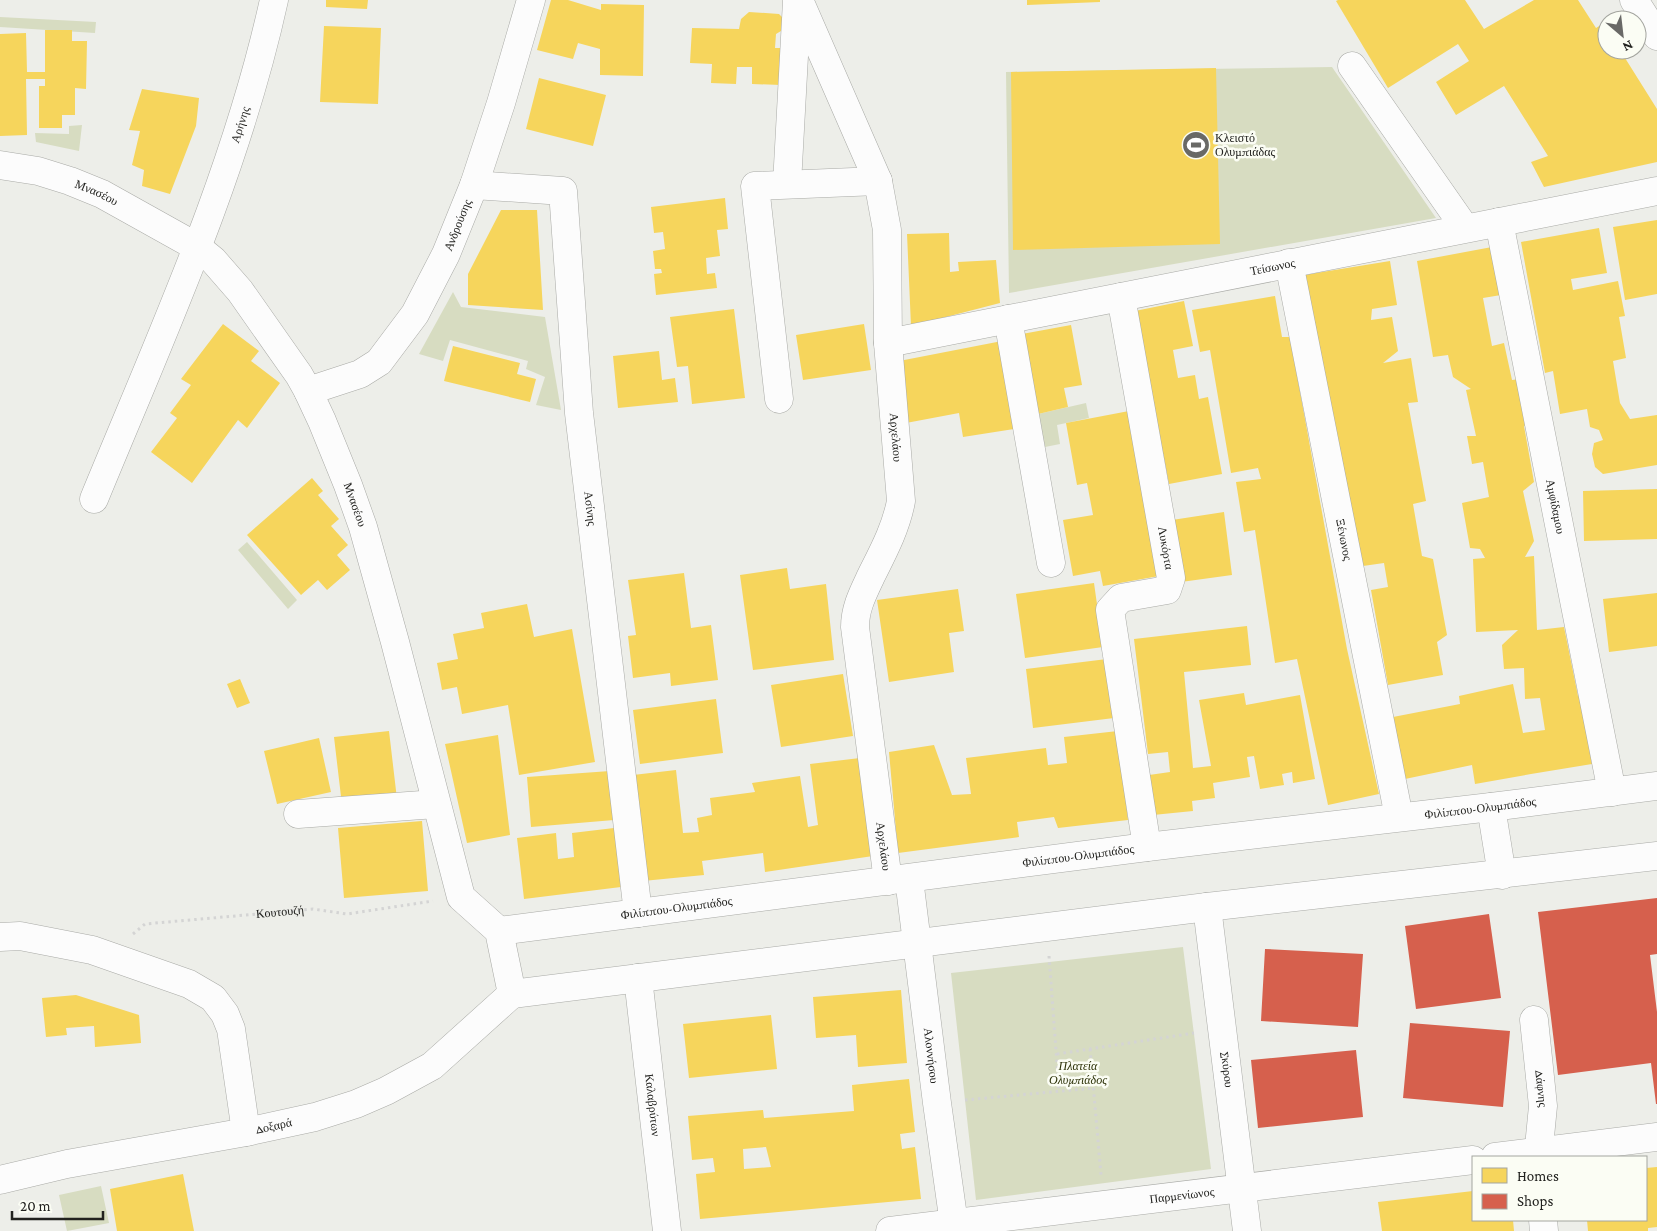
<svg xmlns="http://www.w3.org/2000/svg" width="1657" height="1231" font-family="'Crimson Pro',serif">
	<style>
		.green { fill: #d7dcc1 }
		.homes { fill: #f6d55c; fill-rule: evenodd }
		.shops { fill: #d6604d }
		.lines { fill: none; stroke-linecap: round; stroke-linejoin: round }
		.minor-casing { stroke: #a9aaa6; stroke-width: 29 }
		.primary-casing { stroke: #a9aaa6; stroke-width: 29 }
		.path { stroke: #d4d4d4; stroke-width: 3; stroke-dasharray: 2.5 4; stroke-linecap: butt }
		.minor { stroke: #fcfcfc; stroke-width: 28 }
		.primary { stroke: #fcfcfc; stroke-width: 28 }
		.labels { text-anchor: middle; stroke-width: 5; stroke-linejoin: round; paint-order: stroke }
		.street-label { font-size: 12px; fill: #22221f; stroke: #fbfdf4 }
		.poi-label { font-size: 12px; fill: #22221f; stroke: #fbfdf4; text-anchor: start }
		.park-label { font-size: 12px; font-style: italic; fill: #2b3006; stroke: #fbfdf4 }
	</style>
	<rect width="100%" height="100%" fill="#edeee9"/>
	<path class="green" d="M0,17L96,22L95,33L0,27Z
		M1332,67L1436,218L1009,293L1006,72Z
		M82,125L79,151L36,142L35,133L69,134V126Z
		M453,292L461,307L545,317L561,410L536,405L545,377L526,369L528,361L450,340L443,361L419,354Z
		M1086,403L1089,418L1057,425L1060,444L1045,447L1038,414Z
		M247,542L297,600L288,609L238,550Z
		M1183,947L1211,1169L976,1200L951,973Z
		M101,1186L109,1223L67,1231L59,1195Z"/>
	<path class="homes" d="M326,0H368L367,9L326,7Z
		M551,0H568L601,10V4L644,5L643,76L600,75V49L578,43L573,59L537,50Z
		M1027,0H1100V2L1027,5Z
		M1338,0H1465L1484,29L1534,0H1578L1596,28L1604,23L1607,29V50H1620L1657,109V162L1544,187L1531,162L1548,156L1504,86L1456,115L1436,82L1469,61L1458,44L1388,88L1336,1Z
		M749,12L779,14L784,19L786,25L781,31L776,34L775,48H783L781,85L752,84V67H737L736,84L711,83L712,64L690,63L692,28L739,29L741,19Z
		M324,26L381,28L378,104L320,102Z
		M45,30H72V41H87L86,89L75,88V115H62V128H39V86H45V79H26L27,135L0,136V34L26,33L27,72H45Z
		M1216,68L1220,244L1013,250L1011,72Z
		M539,78L606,95L593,146L526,129Z
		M142,89L199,98L196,126L170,194L142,186L144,170L132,165L140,131L129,130Z
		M725,198L728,229L717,230L720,256L706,258L707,274L715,273L717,288L656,295L654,274L662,273L661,269H655L653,251L665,249L663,232L654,233L651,207Z
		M501,210H537L543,310L468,305V274Z
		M1657,220V294L1625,300L1613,227Z
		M1599,228L1607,273L1571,279L1573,290L1618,281L1625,316L1619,317L1626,358L1613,361L1620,403L1630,419L1657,415V465L1603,474L1595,467L1592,454L1594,443L1603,440L1599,430L1590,427L1587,409L1560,414L1553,371L1545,373L1521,242Z
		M949,233L950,272L959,271L958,262L996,260L1000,303L911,326L907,234Z
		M1492,247L1501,295L1483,298L1492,346L1504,343L1512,380L1520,379L1529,423L1524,426L1534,482L1523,491L1534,541L1525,557L1534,556L1537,630L1564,627L1578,696L1582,695L1592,764L1531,774L1475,784L1472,765L1405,779L1393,717L1460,704L1459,696L1513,684L1523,733L1545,730L1540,698L1525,699L1524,668L1504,669L1502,645L1518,630L1476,632L1473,559L1485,558L1480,549L1470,548L1462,503L1489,497L1483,462L1472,464L1467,436H1476L1466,390L1471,389L1453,377L1448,355L1433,357L1417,261Z
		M1390,261L1397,305L1372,309L1371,320L1392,317L1398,351L1383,363L1411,358L1418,402L1408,403L1426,501L1413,504L1422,556L1433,559L1447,635L1437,642L1443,675L1388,685L1371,590L1388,587L1384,563L1356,567L1304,275Z
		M1275,296L1282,337H1290L1347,649L1379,794L1328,805L1297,659L1275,663L1255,530L1244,532L1236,482L1261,479L1258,468L1231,473L1210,350L1200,352L1192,310Z
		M1184,301L1193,346L1173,350L1178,378L1195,375L1199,399L1208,397L1222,474L1169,484L1135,311Z
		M734,309L745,398L692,404L688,366L677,367L670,317Z
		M223,324L259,351L251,361L280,383L247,428L238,420L192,483L151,452L177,418L170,413L191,385L181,379Z
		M864,324L871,370L803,380L796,335Z
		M1071,325L1082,385L1064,388L1068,407L1038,414L1022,334Z
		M1002,341L1014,429L963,437L959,413L906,423L894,362Z
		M453,346L520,363L517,374L536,379L530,402L444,381Z
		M659,351L662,380L675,378L678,402L618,408L613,356Z
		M1129,411L1159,576L1103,586L1100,571L1073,576L1063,520L1093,515L1087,483L1077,485L1066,423Z
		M312,478L323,491L318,495L339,519L331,526L348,545L337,555L350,570L327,590L318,580L301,595L247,535Z
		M1657,489V539L1584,541L1583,491Z
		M1224,512L1232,575L1181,582L1172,520Z
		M787,568L790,589L826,584L834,660L753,670L740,575Z
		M684,573L691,628L711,625L718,680L671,686L670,673L633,678L628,636L636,635L628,580Z
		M1094,583L1103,647L1025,658L1016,594Z
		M958,589L964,631L949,633L954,672L889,682L877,600Z
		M1657,593V646L1609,652L1603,599Z
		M527,604L534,637L572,629L595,762L519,775L508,705L462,714L457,687L442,690L437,663L458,659L453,634L484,628L481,613Z
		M1247,626L1251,665L1184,672L1193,768L1211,766L1199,700L1244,693L1246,705L1300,695L1315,779L1293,783L1292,772L1282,774L1284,785L1260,789L1254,756L1247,757L1250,777L1213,783L1215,798L1192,801L1193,811L1153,815L1149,775L1170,772L1168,752L1148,754L1134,639Z
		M1107,659L1114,718L1033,728L1026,669Z
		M843,674L853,736L781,747L771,685Z
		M240,679L250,703L237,708L227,684Z
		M716,699L723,753L640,764L633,710Z
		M389,731L397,799L342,805L334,737Z
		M1118,731L1128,820L1058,828L1054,817L1017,822L1019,837L898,853L889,752L934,745L952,795L971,794L966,758L1046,748L1048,765L1067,763L1064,737Z
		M498,735L510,835L467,843L445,744Z
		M319,738L331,792L277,804L264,751Z
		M860,758L873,856L765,872L763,853L702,861L704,875L643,881L633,775L676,770L683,833L699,832L697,818L712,815L710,798L755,792L752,783L800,776L808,827L818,825L810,764Z
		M610,771L614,820L531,827L527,777Z
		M422,821L428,891L344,898L338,828Z
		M614,828L621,887L524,899L517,838L556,833L558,859L574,857L572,833Z
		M901,990L907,1063L858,1067L856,1035L816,1038L813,997Z
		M76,995L139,1015L141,1043L95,1047L94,1026L66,1028L67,1035L46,1037L42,998Z
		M771,1015L777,1069L689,1078L683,1024Z
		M909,1079L915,1132L900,1134L902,1149L915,1147L921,1199L700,1219L696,1174L715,1172L713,1158L692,1160L688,1116L763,1110L764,1118L854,1111L852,1085ZM766,1147L771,1167L744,1169L743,1149Z
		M1657,1167V1227L1648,1228V1231H1588L1587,1220H1646V1168Z
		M183,1174L194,1231H117L110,1189Z
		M1473,1191V1220H1513L1514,1231H1382L1378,1202Z"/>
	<path class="shops" d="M1657,898V954L1650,955L1657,1012V1104H1656L1651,1063L1558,1075L1538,912Z
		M1489,914L1501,998L1416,1009L1405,926Z
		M1265,949L1363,954L1358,1027L1261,1021Z
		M1410,1023L1510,1031L1503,1107L1403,1098Z
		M1356,1050L1363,1117L1258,1128L1251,1060Z"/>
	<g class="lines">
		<g class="minor-casing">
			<g id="minor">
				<path id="s2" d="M799,0L878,181L887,230L888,343L901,501C896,528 883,552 871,576C863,593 855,608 855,627L888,881"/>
				<path d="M1352,66L1465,228"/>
				<path id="s3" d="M0,165L38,171L70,181L102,194L197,247L213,260L240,291L299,375L308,391L322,421L348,485L363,527L395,642L461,897L499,931L512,994"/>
				<path d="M787,184L797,1"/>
				<path id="s4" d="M474,185L563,191L579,413L638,913"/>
				<path id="s5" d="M1499,222L1612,792"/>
				<path id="s6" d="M1289,263L1399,817"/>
				<path id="s7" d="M1121,297L1171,578L1167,590L1121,598L1110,610L1147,847"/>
				<path d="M1008,319L1051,563"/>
				<path id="s8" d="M888,343L1657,191"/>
				<path id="s9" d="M308,391L360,374L379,362L415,314L446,254L474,185L501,103L531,0"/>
				<path d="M779,399L755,186L878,181"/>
				<path id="s10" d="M94,499C161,336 236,173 274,0"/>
				<path d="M1491,807L1502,875"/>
				<path d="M298,814L436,804"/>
				<path id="s11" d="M909,879L937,1103L955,1231"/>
				<path id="s12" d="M1207,907L1247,1231"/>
				<path id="s13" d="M499,931L1147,847L1491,807L1657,786"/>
				<path d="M0,937L20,936L92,950L189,984L213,998L225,1014L231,1029L246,1132"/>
				<path id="s14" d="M638,978L667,1231"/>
				<path d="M512,994L1207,907L1657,856"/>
				<path id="s15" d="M1534,1020L1543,1106L1538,1157"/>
				<path d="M1495,1157L1657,1137"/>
				<path id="s16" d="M0,1180L67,1164L246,1132L315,1117L356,1104L386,1091L432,1066L512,994"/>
				<path d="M1543,1220L1544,1231"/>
				<path id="s17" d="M890,1231L1473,1160"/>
			</g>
		</g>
		<g class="primary-casing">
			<path id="primary" d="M1634,0L1657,36"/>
		</g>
		<g class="path">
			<path id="s1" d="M133,934L145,924L313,909L347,914L433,901"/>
			<path d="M1049,956L1059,1091"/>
			<path d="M1090,1049L1101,1175"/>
			<path d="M1057,1054L1194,1033"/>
			<path d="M965,1100L1094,1088"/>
		</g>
		<use href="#minor" class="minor"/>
		<use href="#primary" class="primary"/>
	</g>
	<defs>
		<g id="stadium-disc" transform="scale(1.4375)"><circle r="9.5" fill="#696966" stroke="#fbfdf4"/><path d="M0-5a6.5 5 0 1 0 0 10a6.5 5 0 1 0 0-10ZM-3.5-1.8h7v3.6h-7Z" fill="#fff"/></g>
	</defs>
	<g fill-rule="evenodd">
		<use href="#stadium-disc" x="1196" y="145"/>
	</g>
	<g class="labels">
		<g class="street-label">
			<text dy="4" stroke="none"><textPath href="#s10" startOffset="402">Αρήνης</textPath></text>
			<text dy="4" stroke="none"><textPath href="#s3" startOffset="101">Μνασέου</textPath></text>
			<text dy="4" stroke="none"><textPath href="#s9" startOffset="236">Ανδρούσης</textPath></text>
			<text dy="4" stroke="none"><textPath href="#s8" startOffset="392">Τείσωνος</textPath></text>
			<text dy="4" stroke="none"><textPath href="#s2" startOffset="455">Αρχελάου</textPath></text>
			<text dy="4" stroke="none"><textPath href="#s3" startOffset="521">Μνασέου</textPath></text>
			<text dy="4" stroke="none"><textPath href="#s5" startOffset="290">Αμφίδαμου</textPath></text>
			<text dy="4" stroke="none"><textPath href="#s4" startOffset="408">Ασίνης</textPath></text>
			<text dy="4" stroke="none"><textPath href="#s6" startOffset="282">Ξένωνος</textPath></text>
			<text dy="4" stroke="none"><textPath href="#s7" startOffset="255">Λυκόρτα</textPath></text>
			<text dy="4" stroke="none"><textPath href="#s13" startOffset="989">Φιλίππου-Ολυμπιάδος</textPath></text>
			<text dy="4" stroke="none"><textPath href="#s2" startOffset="875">Αρχελάου</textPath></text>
			<text dy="4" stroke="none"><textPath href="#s13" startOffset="584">Φιλίππου-Ολυμπιάδος</textPath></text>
			<text dy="4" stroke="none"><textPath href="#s13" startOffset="179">Φιλίππου-Ολυμπιάδος</textPath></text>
			<text dy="4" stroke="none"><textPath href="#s1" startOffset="151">Κουτουζή</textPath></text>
			<text dy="4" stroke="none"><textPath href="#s11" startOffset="178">Αλοννήσου</textPath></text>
			<text dy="4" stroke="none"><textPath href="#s12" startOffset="164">Σκύρου</textPath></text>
			<text dy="4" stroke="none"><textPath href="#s15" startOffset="69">Δάφνης</textPath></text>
			<text dy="4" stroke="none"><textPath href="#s14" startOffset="128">Καλαβρύτων</textPath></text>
			<text dy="4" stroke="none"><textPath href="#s16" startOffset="279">Δοξαρά</textPath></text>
			<text dy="4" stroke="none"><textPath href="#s17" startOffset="294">Παρμενίωνος</textPath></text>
		</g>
		<g class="poi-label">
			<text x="1215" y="142">Κλειστό<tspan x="1215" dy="14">Ολυμπιάδας</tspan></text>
		</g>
		<g class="park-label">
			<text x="1078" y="1070">Πλατεία<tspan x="1078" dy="14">Ολυμπιάδος</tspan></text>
		</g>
	</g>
	<rect x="1472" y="1156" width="175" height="65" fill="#fbfdf4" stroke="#a4a59f"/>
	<rect x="1482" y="1168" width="25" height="15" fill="#f6d55c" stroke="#a4a59f"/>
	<text x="1517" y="1181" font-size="15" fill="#22221f">Homes</text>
	<rect x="1482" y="1194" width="25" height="15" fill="#d6604d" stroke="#a4a59f"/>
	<text x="1517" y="1206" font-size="15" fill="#22221f">Shops</text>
	<g transform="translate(1622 35) rotate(152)"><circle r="24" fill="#fbfdf4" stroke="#a4a59f"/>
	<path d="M0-4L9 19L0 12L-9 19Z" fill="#696966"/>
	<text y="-8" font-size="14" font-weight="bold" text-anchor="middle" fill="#22221f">N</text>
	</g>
	<path d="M12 1211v8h91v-8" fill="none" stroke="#22221f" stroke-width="2.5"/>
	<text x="20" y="1211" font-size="15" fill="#22221f" stroke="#fbfdf4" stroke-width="4" paint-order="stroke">20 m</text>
</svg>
